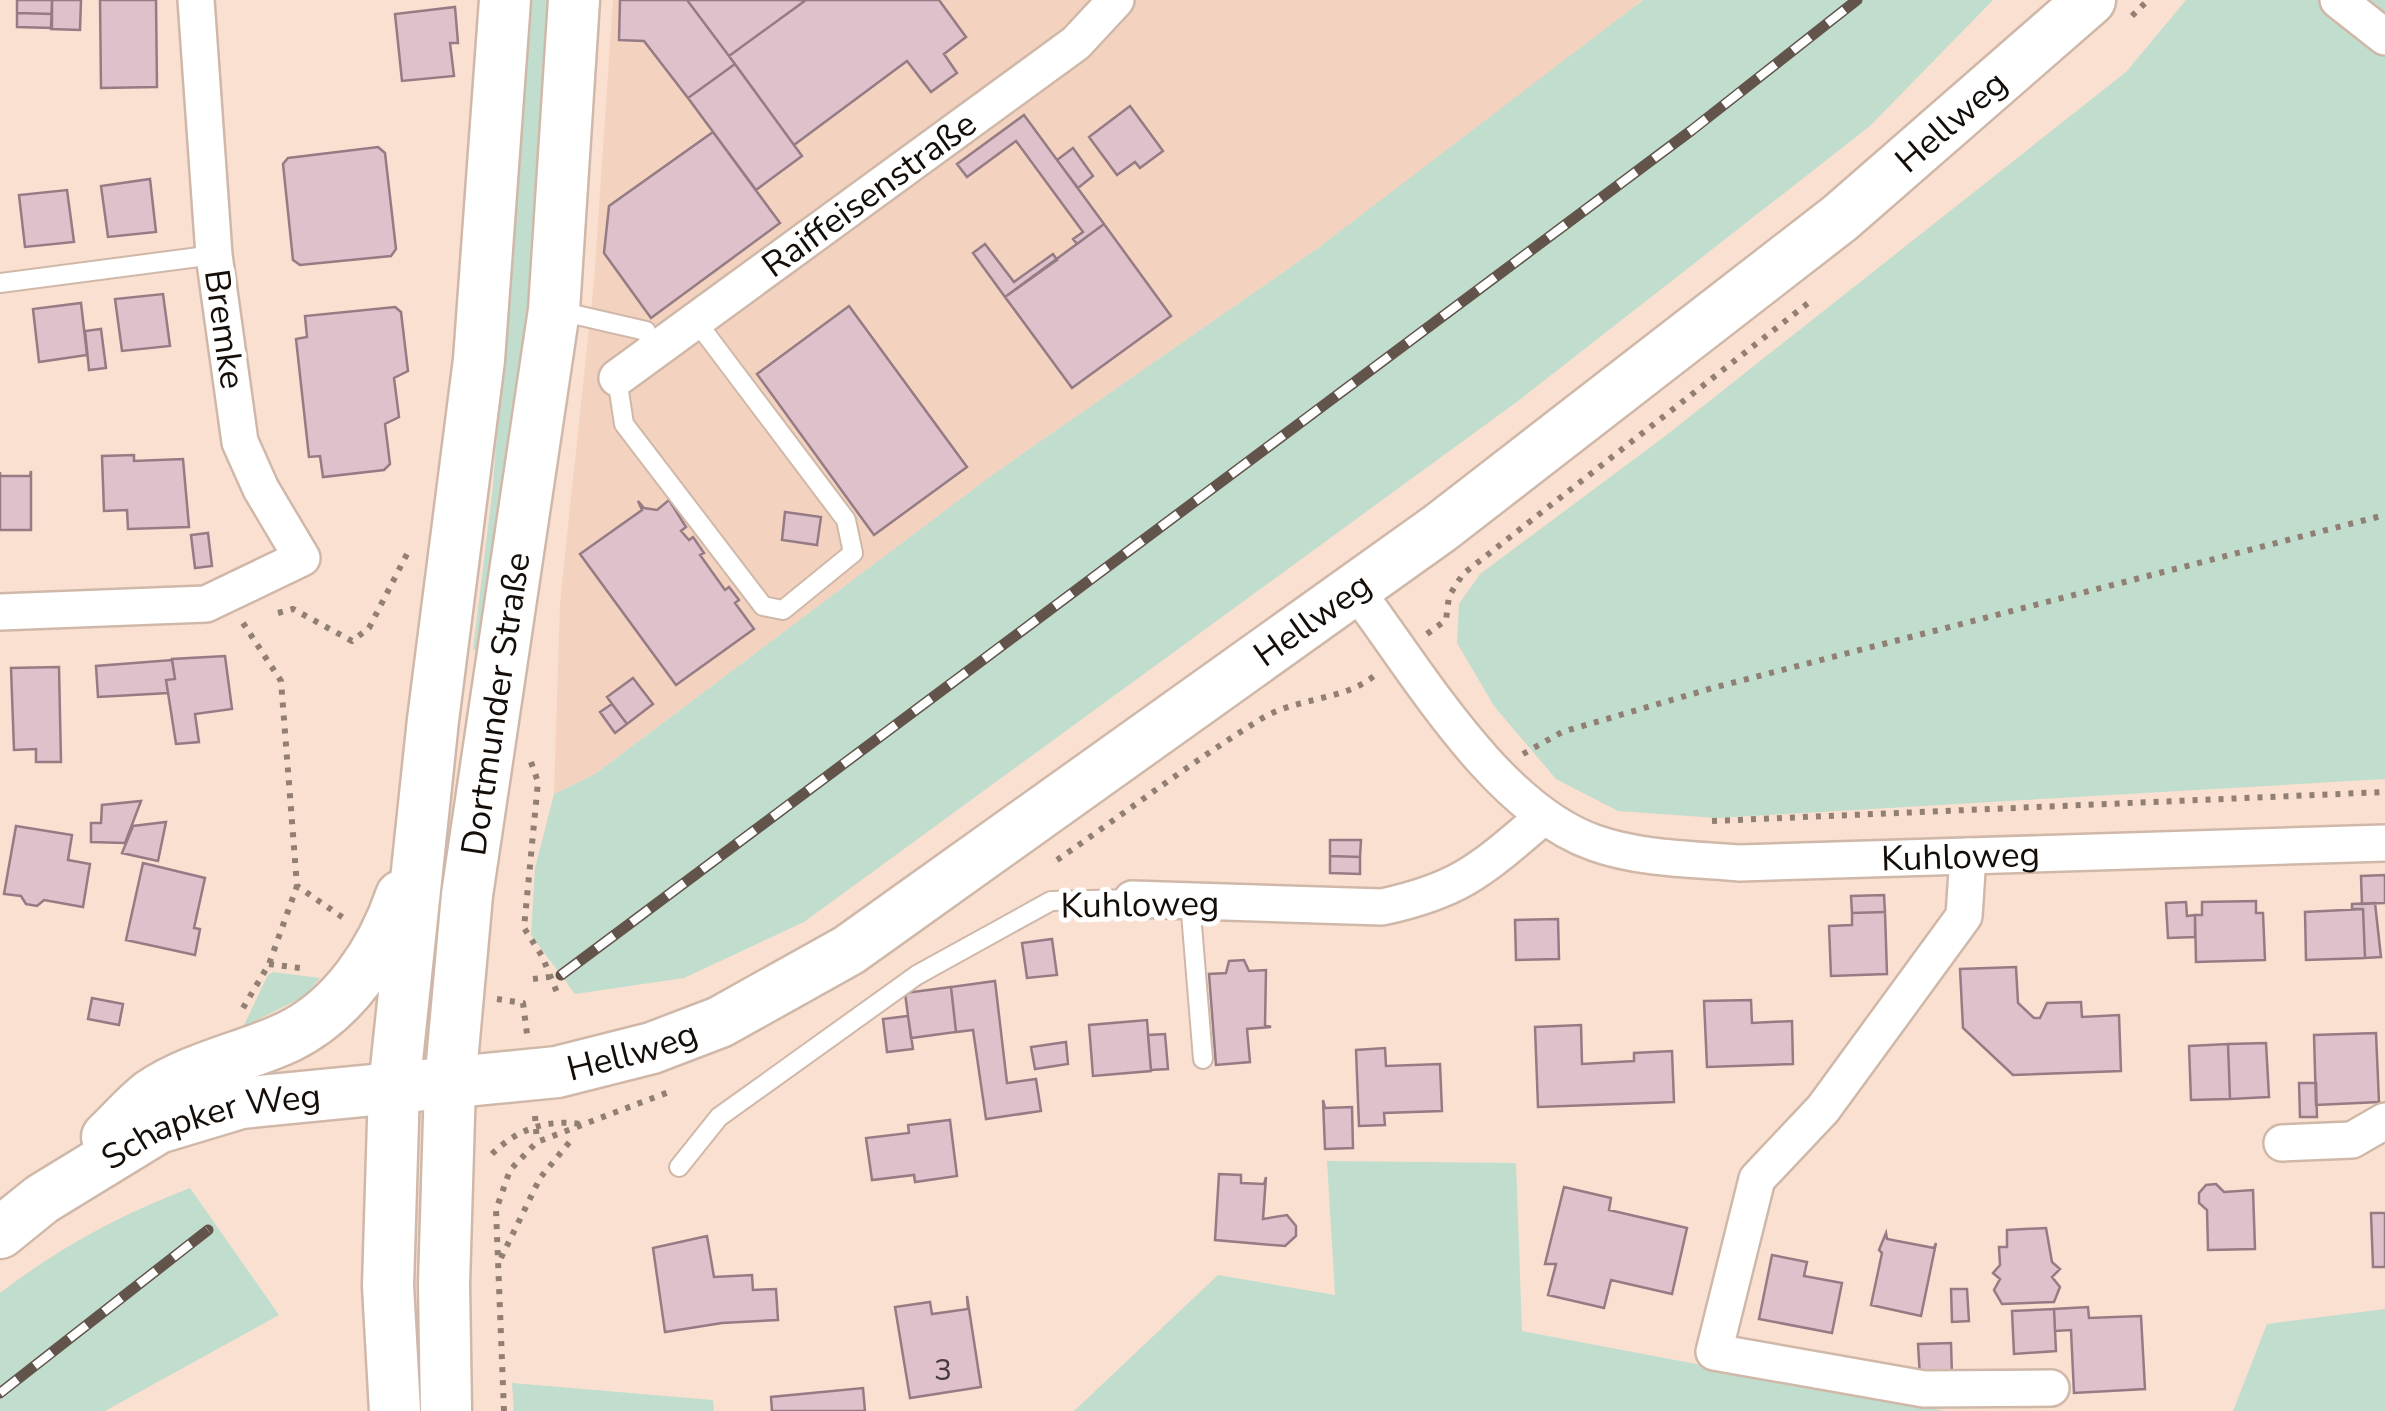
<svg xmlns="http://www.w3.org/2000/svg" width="2385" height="1411" font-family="'Nunito Sans',sans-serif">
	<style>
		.built { fill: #f3d3bf }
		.green { fill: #c1ddce }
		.building { fill: #dec1cb; stroke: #957b84; stroke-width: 2.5 }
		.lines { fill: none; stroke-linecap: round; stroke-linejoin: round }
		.lane-casing { stroke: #d0b8a9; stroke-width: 22 }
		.street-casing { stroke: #d0b8a9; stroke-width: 40 }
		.secondary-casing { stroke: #d0b8a9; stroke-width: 55 }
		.path { stroke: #917f74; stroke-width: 6; stroke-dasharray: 5 8; stroke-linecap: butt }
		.lane { stroke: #fff; stroke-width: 18 }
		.street { stroke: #fff; stroke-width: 35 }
		.secondary { stroke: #fff; stroke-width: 50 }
		.rail-casing { stroke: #62544b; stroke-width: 11 }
		.rail { stroke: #fff; stroke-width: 8; stroke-dasharray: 22; stroke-linecap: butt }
		.labels { text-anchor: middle; stroke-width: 10; stroke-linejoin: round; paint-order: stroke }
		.number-label { font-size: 30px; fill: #473a39 }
		.street-label { font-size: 35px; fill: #150d08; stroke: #fff }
	</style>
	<rect width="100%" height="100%" fill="#fae0d0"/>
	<path class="built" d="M613,0H1642L1564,65L1318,248L995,473L595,774L554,794L560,602L594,281Z"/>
	<path class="green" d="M527,0H552L536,261L481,651L473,650L493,486Z
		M1643,0H1993L1870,126L1518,401L804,922L684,978L575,994L531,935L535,868L554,794L595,774L995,473L1318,248Z
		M2186,0H2385V779L1717,818L1618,811L1556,779L1494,706L1457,643L1459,604L1480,574L1664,437L2126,72Z
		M273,972L320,978L303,997L243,1027L268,975Z
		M1327,1161L1516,1163L1522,1331L1945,1411H1074L1218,1275L1335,1295Z
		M190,1188L279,1315L105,1411H0V1293C60,1247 120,1215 190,1188Z
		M2385,1309V1411H2233L2267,1324Z
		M512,1383L713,1400L714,1411H514Z"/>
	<path class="building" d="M17,0H52V14L17,13Z
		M52,0H81L80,30L51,29Z
		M100,0H156L157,87L101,88Z
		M620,0H687L735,64L688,98L644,41L619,40Z
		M687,0H806L729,56Z
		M806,0H939L966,37L944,54L957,73L931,92L907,61L794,145L729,56Z
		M455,7L458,43H450L454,76L402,81L395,14Z
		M17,13L52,14V28L17,27Z
		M735,64L802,156L756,190L688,98Z
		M1130,106L1163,151L1140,168L1135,162L1117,175L1089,137Z
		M1024,115L1104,224L1077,244L1073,239L1083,232L1016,141L967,177L957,164Z
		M713,132L780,223L651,318L604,253L609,206Z
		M378,147L385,153L396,249L391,256L300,265L293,260L283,164L288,158Z
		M1073,148L1093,176L1078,188L1057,160Z
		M150,179L156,232L108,237L101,186Z
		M67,190L74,242L25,247L19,195Z
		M1104,224L1171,316L1072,388L1005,297Z
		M985,244L1014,282L1053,254L1057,260L1005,297L973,253Z
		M163,294L170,346L122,351L115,299Z
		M81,303L87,355L39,362L33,309Z
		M849,306L967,467L874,535L757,374Z
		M395,307L401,312L408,371L394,378L399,417L385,424L390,464L384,470L323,477L320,456L309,457L296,339L307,337L305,316Z
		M101,329L106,368L89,370L85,331Z
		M134,455V461L183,459L189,527L128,529L127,510L104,511L102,456Z
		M31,471V530H0V472V476H30Z
		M669,500L686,527L681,531L689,540L693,537L704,553L700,555L725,590L729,587L739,600L735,603L754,629L676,685L580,554L642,510L638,501L644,508L657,510Z
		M785,512L821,517L817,545L782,540Z
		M208,533L212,566L195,568L191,535Z
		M225,656L232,709L195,714L199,742L176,744L166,680L175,679L172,659Z
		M172,660L175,679L166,680L168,693L98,697L96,666Z
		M59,667L61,762H36V749L14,750L11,668Z
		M633,678L653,704L627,724L607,697Z
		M612,704L627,724L615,733L600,712Z
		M141,801L125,843L91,842V823H101L102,805Z
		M166,822L158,861L122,853L133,826Z
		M16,826L72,835L68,860L90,864L83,907L44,900L37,906L26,904L21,896L4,894Z
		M1330,840H1361L1360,857L1330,856Z
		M1330,856L1360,857V874L1330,873Z
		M143,863L205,878L194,928L200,929L195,955L126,940Z
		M2385,875V903L2362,904L2361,876Z
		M1884,895L1885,912L1852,913L1851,896Z
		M2256,901V913H2263L2265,960L2196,962L2195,915H2202V902Z
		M2186,902L2187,916L2195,915V937L2168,938L2166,903Z
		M2375,903L2381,957L2365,958L2363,909H2352V904Z
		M2363,909L2365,958L2306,960L2305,912Z
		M1885,912L1887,974L1831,976L1829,926L1852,925V913Z
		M1558,919L1559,959L1516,960L1515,920Z
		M1052,939L1057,975L1027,978L1022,943Z
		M1244,960L1249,971L1266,970L1265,1025L1271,1027L1247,1029L1250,1062L1216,1065L1209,974L1226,973L1229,961Z
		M2016,967L2018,1003L2034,1018H2040L2047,1003L2081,1002L2082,1017L2119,1015L2121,1071L2013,1075L1963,1028L1960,969Z
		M995,981L1007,1083L1036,1079L1041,1111L986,1119L973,1030L956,1032L951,987Z
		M951,987L956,1032L911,1038L905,993Z
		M92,998L123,1004L119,1025L88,1019Z
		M1751,1000L1752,1023L1792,1021L1793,1064L1707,1067L1704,1001Z
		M908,1016L913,1049L887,1052L883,1019Z
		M1147,1020L1151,1071L1093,1076L1089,1025Z
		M1581,1025L1582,1064L1634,1061V1053L1672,1051L1674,1102L1538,1107L1535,1027Z
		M2376,1033L2379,1102L2316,1105L2314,1035Z
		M1165,1034L1168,1069L1151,1070L1148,1035Z
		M1066,1042L1068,1064L1035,1069L1031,1047Z
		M2266,1043L2269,1097L2230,1099L2228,1044Z
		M2228,1044L2230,1099L2191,1100L2189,1046Z
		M1385,1048L1386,1066L1440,1064L1442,1111L1384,1113L1385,1125L1359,1126L1356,1050Z
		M2299,1083H2316L2317,1117H2300Z
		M1323,1100L1325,1108L1352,1107L1353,1148L1325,1149Z
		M950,1120L957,1176L915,1182L914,1175L872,1180L866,1138L909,1133L908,1125Z
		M1219,1174L1241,1175V1183L1264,1184L1266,1177L1263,1219L1287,1215L1296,1226V1236L1285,1246L1215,1240Z
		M2216,1184L2224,1192L2253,1190L2255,1249L2208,1250L2207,1210L2199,1203V1193L2206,1185Z
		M1564,1187L1611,1198L1609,1210L1687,1228L1672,1294L1611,1280L1604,1308L1548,1295L1556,1264H1545Z
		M2371,1213H2385V1267H2373Z
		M2046,1228L2052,1262L2060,1269L2052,1277L2060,1287L2054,1302L2002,1304L1994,1290L2000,1279L1993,1273L2000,1265L1999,1247H2007V1230Z
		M1886,1233L1887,1239L1934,1248L1936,1243L1921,1316L1871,1305L1882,1253L1879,1250Z
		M707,1236L714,1277L752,1275L753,1290L776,1289L778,1320L722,1323L665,1332L653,1248Z
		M1772,1255L1807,1262L1804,1276L1842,1283L1832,1333L1759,1319Z
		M1951,1289H1967L1969,1321L1952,1322Z
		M967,1296L981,1387L910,1398L895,1307L930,1302L932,1314L968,1309Z
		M2088,1307L2089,1318L2141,1316L2145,1389L2074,1393L2071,1330L2055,1331L2054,1309Z
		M2054,1309L2056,1351L2014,1354L2012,1311Z
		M1951,1343L1952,1376L1920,1377L1918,1344Z
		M863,1388L865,1411H772L771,1397Z"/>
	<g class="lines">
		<g class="lane-casing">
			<path id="lane" d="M0,283L214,255
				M555,310L646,331L653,351
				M617,378L624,424L763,606L783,610L853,553L846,520L696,321
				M1190,901L1203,1059
				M679,1167L719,1117L917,975L1051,901L1132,899"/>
		</g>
		<g class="street-casing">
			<g id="street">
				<path d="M2338,0L2385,37"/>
				<path id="s1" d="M617,378L1076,43L1116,0"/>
				<path id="s2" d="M1355,589C1417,671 1496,809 1595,843C1640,859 1692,859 1740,863L2385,843"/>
				<path d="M0,612L206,604L302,558L261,489L240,442L214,255L196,0"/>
				<path d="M1968,856L1964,916L1823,1109L1757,1179L1714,1352L1924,1389L2051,1388"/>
				<path d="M1132,899L1382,907C1461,890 1482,869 1542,818"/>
				<path d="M2282,1143L2352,1140L2385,1121"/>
			</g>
		</g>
		<g class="secondary-casing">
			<g id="secondary">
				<path d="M107,1137C122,1123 136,1106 152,1094C192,1067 245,1057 288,1037C344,1010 382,952 401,896"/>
				<path id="s3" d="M0,1233L42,1199L158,1128L241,1103L557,1072L652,1048L720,1022L849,950L1440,528L1840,218L2090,0"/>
				<path d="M395,1411L388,1286L394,1088L433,720L479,360L505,0"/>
				<path id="s4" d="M446,1411L444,1284L450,1084L467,895L554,310L574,0"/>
			</g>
		</g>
		<path class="path" d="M2132,16L2148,0
			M278,613L293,609L352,641L369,628L409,550
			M243,623L281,681L297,886L345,919
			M1427,634L1446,620L1449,596L1463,574L1812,300
			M1523,754L1562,732L1716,687L2385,515
			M531,762L538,782L524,928L542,956L558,995
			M1712,821L2385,792
			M1057,860C1124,814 1191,762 1261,719C1297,697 1343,701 1374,676
			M269,964L307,969
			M533,979L549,977
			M497,999L523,1003L527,1034
			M243,1008L269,964L297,886
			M535,1116L537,1142
			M492,1154C516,1130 546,1119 580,1124
			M501,1258L540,1178L572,1139
			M504,1411L496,1210L510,1170L537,1142L674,1090"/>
		<use href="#lane" class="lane"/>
		<use href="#street" class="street"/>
		<use href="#secondary" class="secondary"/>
		<g class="rail-casing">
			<path id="rail" d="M561,975L1692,130L1857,0
				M0,1393L208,1230"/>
		</g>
		<use href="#rail" class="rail"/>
	</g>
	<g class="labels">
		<g class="number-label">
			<text x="943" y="1380">3</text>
		</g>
		<g class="street-label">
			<text dy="12" stroke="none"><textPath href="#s3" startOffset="2292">Hellweg</textPath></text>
			<text dy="12" stroke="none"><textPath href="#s1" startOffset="312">Raiffeisenstraße</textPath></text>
			<text transform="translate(225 329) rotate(82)" y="12">Bremke</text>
			<text dy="12" stroke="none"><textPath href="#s3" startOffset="1482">Hellweg</textPath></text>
			<text dy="12" stroke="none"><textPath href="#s4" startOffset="710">Dortmunder Straße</textPath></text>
			<text dy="12" stroke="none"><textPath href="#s2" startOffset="722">Kuhloweg</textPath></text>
			<text transform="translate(1140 904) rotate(-1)" y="12">Kuhloweg</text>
			<text dy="12" stroke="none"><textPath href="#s3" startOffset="672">Hellweg</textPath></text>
			<text dy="12" stroke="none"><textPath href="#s3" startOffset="242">Schapker Weg</textPath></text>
		</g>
	</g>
</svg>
